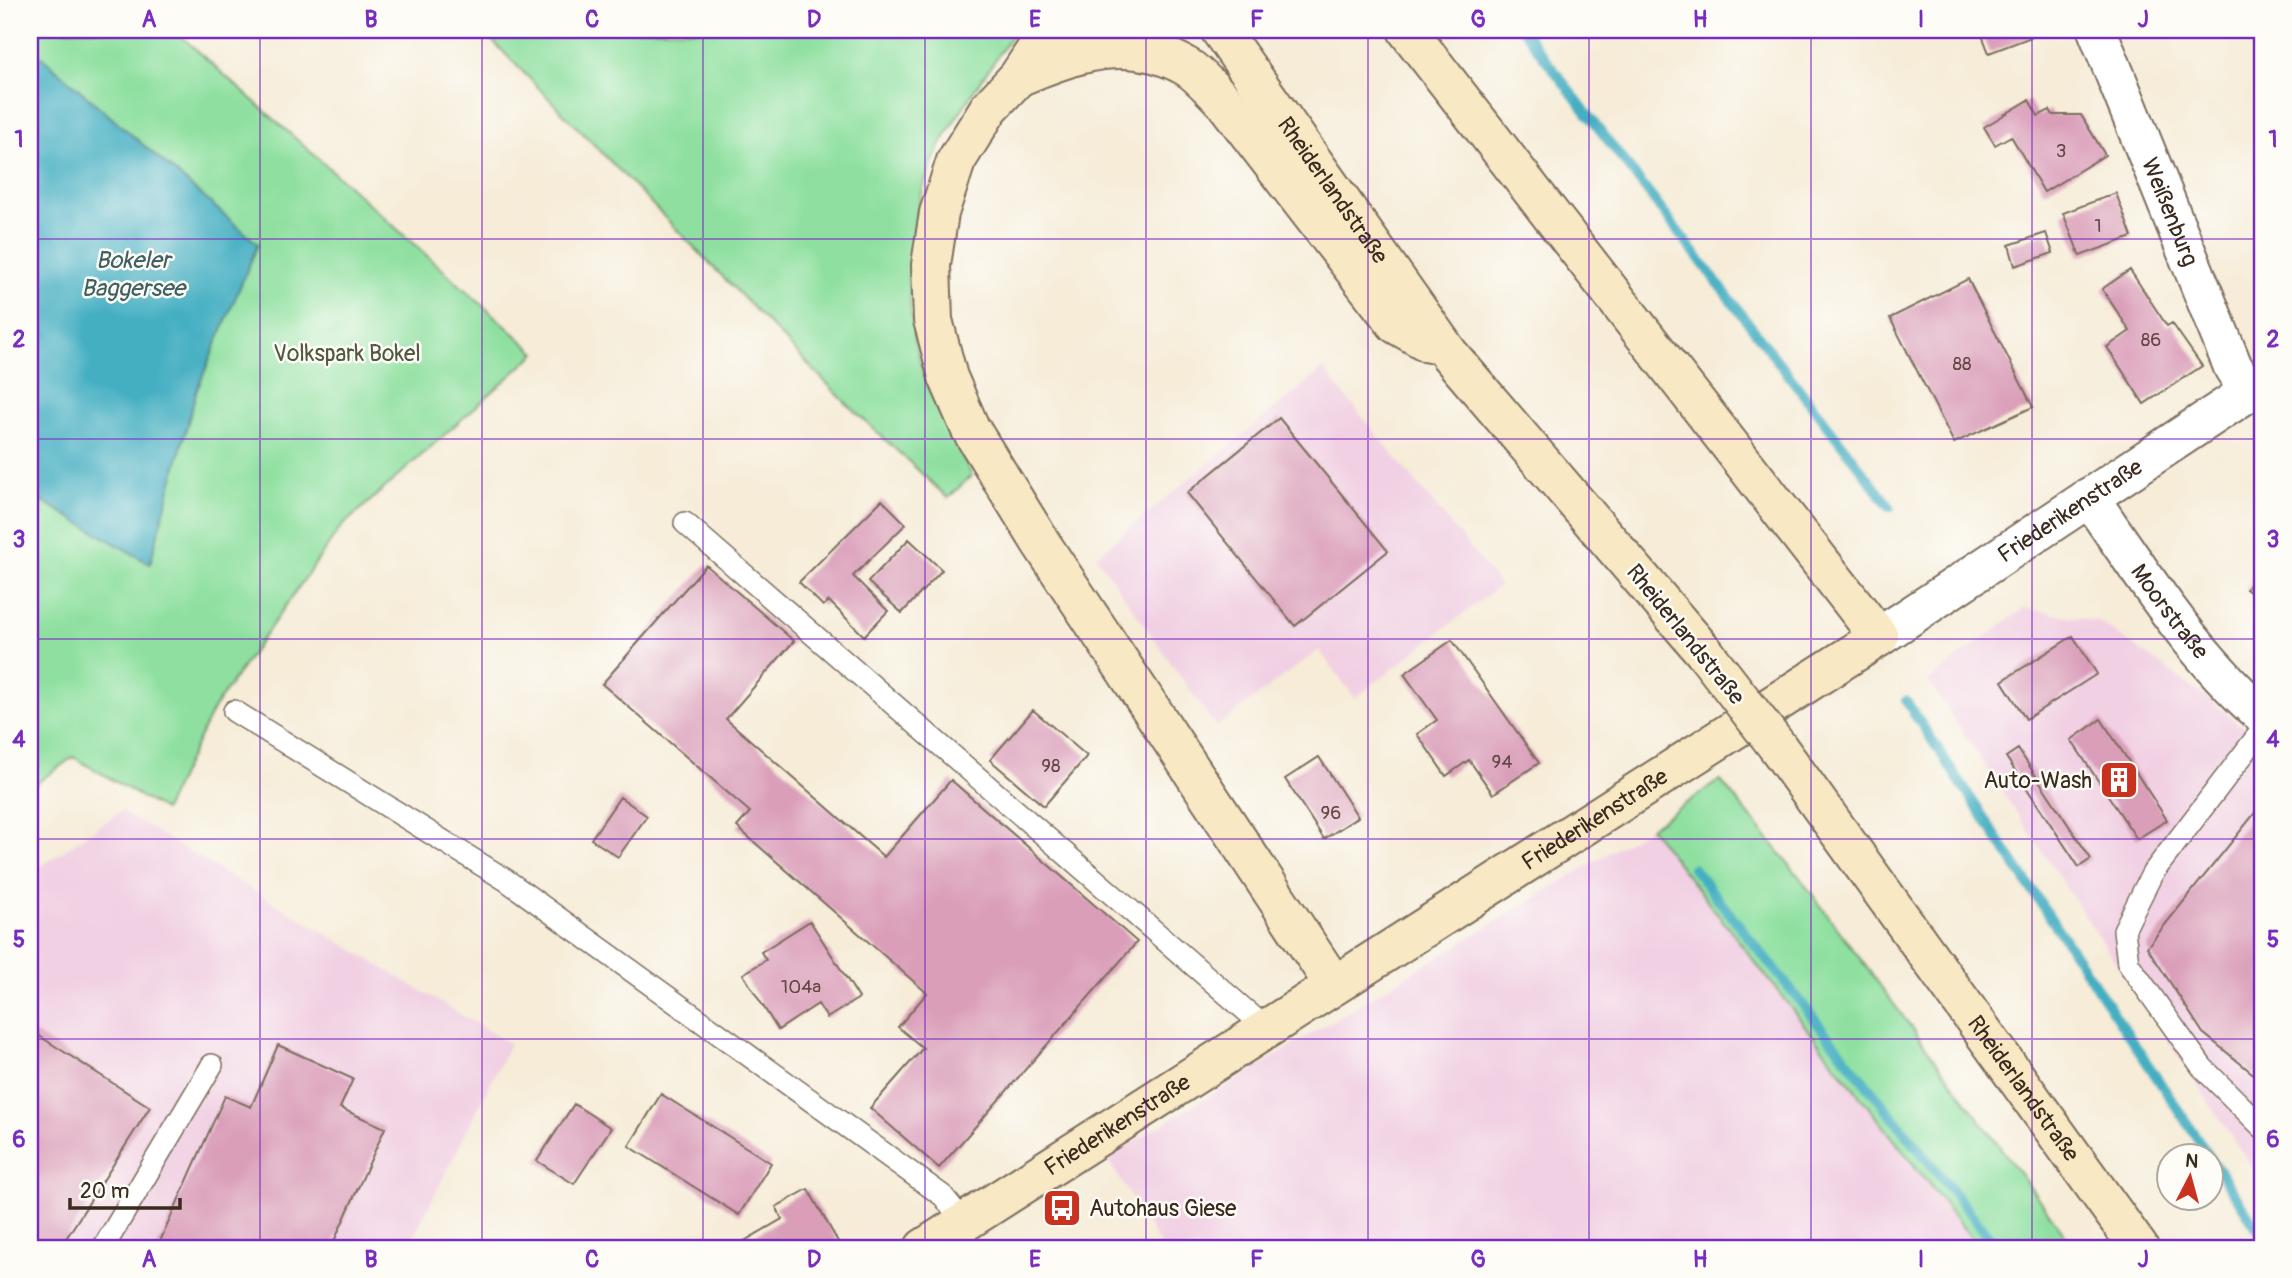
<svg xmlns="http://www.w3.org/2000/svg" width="2292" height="1278" font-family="Pangolin,sans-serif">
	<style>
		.built { fill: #f1d0e3 }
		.green { fill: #8fe0a0; stroke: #65855f; stroke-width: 2 }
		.water { fill: #44afc2; stroke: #406c70; stroke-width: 2 }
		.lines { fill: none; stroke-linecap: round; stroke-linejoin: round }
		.stream { stroke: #44afc2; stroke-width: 10 }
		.building { fill: #da9eb9 }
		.lane-casing { stroke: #7c6e5f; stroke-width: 24 }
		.street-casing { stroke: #7c6e5f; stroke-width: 42 }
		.secondary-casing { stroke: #7c6e5f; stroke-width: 42 }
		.lane { stroke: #fff; stroke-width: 21 }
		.street { stroke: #fff; stroke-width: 38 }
		.secondary { stroke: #f8e8c3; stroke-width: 38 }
		.secondary-bridge-casing { stroke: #7c6e5f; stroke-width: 42; stroke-linecap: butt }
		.secondary-bridge { stroke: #f8e8c3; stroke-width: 38 }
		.grid { fill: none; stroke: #7b2cbf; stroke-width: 2; stroke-opacity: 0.55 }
		.labels { text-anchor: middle; stroke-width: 5; stroke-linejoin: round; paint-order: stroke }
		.number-label { font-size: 19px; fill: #634745 }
		.street-label { font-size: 23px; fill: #3b2a1e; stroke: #fdfcf7 }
		.park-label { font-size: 23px; fill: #50583e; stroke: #fdfcf7 }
		.poi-label { font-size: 23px; fill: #3b2a1e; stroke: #fdfcf7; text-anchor: end }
		.water-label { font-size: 24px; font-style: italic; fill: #3f5f60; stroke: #fdfcf7 }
		.neatline { fill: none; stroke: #7b2cbf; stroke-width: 2.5 }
		.grid-label { font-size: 23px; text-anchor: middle; font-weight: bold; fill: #7b2cbf }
	</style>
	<rect width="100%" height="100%" fill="#fdfcf7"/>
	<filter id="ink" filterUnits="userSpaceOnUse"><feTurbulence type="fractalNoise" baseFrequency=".0143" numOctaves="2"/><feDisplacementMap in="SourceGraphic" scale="14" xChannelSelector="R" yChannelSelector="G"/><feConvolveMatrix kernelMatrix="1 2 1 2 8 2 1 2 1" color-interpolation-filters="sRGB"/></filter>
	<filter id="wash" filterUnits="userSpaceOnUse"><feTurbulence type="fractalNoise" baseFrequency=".00686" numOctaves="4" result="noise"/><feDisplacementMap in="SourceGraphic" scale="28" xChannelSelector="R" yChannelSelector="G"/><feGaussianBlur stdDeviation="1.57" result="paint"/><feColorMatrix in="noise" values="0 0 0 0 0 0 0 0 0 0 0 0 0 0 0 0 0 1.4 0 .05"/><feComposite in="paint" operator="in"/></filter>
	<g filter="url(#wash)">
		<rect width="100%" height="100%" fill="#f6ecd8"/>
		<path class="built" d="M1323,369L1500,585L1355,698L1319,650L1216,727L1096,556Z
			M2024,608L2100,622L2210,700L2262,742V1182L1928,680Z
			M121,811L510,1044L408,1248H30V874Z
			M1650,828L1979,1248H1162L1107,1158Z"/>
		<path class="green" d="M30,30H174L536,353L341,527L213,709L164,810L73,757L30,788V494L149,563L196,392L257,244L30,47Z
			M482,30H1015C991,68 961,106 940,146C907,211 901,300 922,369C934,406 954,441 972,475L948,498L847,404Z
			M1720,780L1798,875L2075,1248H1979L1650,828Z"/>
		<path class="water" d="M30,47L258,244L196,392L150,564L30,494Z"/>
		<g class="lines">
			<path class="stream" d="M1523,30L1890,507
				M1906,701L2209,1156
				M1693,868L1998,1248
				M2212,1160L2262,1236"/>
		</g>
		<g id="blocks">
			<path class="building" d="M1980,30H2041L2042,33L1989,53Z
				M2029,100L2038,116L2050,110L2053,115H2081L2105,155L2044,192L2011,136L1995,145L1984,127Z
				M2116,193L2132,237L2080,256L2063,213Z
				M2046,233L2053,253L2015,266L2009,245Z
				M2130,270L2167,326L2172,323L2202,366L2144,404L2107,347L2130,331L2102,289Z
				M1968,279L2033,407L1954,443L1890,318Z
				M1279,418L1388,551L1295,626L1187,493Z
				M882,500L906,524L853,576L888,611L864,636L829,601L823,606L799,582Z
				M909,539L942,570L902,613L868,582Z
				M706,565L794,641L726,719L884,857L951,780L1137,942L939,1168L870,1108L923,1048L898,1027L927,993L737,827L750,812L602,684Z
				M2262,568V601L2246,589Z
				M2073,636L2097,674L2026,719L2002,681Z
				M1452,640L1539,763L1493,794L1469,760L1446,776L1417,734L1437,720L1404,674Z
				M1033,710L1087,756L1044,806L990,760Z
				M2101,719L2167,820L2137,839L2071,740Z
				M2018,749L2091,859L2079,867L2006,757Z
				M1319,757L1358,817L1324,839L1285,779Z
				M620,797L647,816L618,857L591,839Z
				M2262,804V1081L2203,1033L2147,947Z
				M810,921L859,998L827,1018L818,1004L778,1030L743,974L766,960L761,952Z
				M30,1030L150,1107L60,1248H30Z
				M278,1045L353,1079L340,1108L385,1128L331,1248H157L225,1096L251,1107Z
				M661,1094L771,1163L739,1215L629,1146Z
				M574,1104L611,1128L574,1184L537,1161Z
				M808,1189L841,1247L737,1248L736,1246L782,1219L776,1207Z"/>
		</g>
	</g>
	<g filter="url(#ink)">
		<use href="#blocks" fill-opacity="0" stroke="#7c6e5f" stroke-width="2"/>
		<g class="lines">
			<g class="lane-casing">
				<path id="lane" d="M685,523L1267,1029
					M234,711L506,880L943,1196L964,1222
					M2262,730L2152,874L2124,930L2128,963L2202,1067L2262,1127
					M103,1248L212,1065"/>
			</g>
			<g class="street-casing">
				<g id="street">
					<path id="s1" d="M2097,30L2233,367L2249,392"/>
					<path id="s2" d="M2089,497C2142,574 2192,653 2262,715"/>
					<path id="s3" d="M1879,637L2262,383"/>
				</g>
			</g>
			<g class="secondary-casing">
				<g id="secondary">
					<path d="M1049,30L1018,77L989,108L956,161L939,213L931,265L933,320L948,377L970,428L1041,543L1334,985"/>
					<path id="s4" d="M1220,30L1449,354L1705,653"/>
					<path d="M1018,77C1075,53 1129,33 1187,67C1200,75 1212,90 1223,100L1396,324L1429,343"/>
					<path id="s5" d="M1777,746L2139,1248"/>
					<path id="s6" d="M924,1248L1879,637L1407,30"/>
				</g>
			</g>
			<use href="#lane" class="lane"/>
			<use href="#street" class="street"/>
			<use href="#secondary" class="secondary"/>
			<g class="secondary-bridge-casing">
				<path id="secondary-bridge" d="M1705,653L1777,746"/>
			</g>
			<use href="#secondary-bridge" class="secondary-bridge"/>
		</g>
	</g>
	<path class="grid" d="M260,30V1248M482,30V1248M703,30V1248M925,30V1248M1146,30V1248M1368,30V1248M1589,30V1248M1811,30V1248M2032,30V1248M30,239H2262M30,439H2262M30,639H2262M30,839H2262M30,1039H2262"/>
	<defs>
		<g id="building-square" transform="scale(2.0125)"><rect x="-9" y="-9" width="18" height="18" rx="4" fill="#c8321e" stroke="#fdfcf7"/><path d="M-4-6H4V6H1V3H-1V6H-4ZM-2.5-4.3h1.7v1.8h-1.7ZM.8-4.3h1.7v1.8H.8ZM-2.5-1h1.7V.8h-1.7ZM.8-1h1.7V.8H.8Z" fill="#fff"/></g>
		<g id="bus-square" transform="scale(2.0125)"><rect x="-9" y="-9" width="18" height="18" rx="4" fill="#c8321e" stroke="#fdfcf7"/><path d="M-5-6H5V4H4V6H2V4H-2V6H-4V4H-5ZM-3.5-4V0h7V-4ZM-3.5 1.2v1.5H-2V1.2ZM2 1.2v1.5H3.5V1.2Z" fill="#fff"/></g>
	</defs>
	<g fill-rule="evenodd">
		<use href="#building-square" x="2119" y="780"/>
		<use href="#bus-square" x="1062" y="1208"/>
	</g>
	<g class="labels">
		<g class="number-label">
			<text x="2061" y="157">3</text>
			<text x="2098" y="232">1</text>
			<text x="2151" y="346">86</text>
			<text x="1962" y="370">88</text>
			<text x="1502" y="768">94</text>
			<text x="1051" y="772">98</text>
			<text x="1331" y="819">96</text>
			<text x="801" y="993">104a</text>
		</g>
		<g class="street-label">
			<text dy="8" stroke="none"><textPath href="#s4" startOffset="196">Rheiderlandstraße</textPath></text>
			<text dy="8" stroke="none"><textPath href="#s1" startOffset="196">Weißenburg</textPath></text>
			<text dy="8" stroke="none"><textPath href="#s3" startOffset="229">Friederikenstraße</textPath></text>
			<text dy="8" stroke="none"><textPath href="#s2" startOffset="140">Moorstraße</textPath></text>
			<text transform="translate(1686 634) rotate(51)" y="8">Rheiderlandstraße</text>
			<text dy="8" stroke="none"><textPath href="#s6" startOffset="796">Friederikenstraße</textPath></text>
			<text dy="8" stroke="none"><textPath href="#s5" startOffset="422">Rheiderlandstraße</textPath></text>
			<text dy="8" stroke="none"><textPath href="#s6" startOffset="229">Friederikenstraße</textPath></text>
		</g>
		<g class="park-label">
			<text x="347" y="361">Volkspark Bokel</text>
		</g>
		<g class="poi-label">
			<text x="2092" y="788">Auto-Wash</text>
			<text x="1089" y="1216" text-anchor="start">Autohaus Giese</text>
		</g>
		<g class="water-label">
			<text x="133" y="268">Bokeler<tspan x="133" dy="28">Baggersee</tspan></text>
		</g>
	</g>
	<rect width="2292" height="1278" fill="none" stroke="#fdfcf7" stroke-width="77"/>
	<g transform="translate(2190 1177) rotate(6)"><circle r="33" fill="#fdfcf7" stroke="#afa8a0" stroke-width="2"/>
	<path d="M0-5L12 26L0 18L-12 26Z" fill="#c8321e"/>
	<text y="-10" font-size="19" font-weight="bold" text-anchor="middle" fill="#3b2a1e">N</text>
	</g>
	<path d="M70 1198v10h110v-10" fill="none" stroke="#3b2a1e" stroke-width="3.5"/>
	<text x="80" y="1198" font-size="21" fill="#3b2a1e" stroke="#fdfcf7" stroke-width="5" paint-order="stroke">20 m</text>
	<rect x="38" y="38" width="2216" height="1202" class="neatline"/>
	<g class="grid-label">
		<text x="149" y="27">A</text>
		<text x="371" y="27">B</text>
		<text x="592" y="27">C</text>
		<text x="814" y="27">D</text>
		<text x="1035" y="27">E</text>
		<text x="1257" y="27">F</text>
		<text x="1478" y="27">G</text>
		<text x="1700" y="27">H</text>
		<text x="1921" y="27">I</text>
		<text x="2143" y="27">J</text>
		<text x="19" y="147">1</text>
		<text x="2273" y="147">1</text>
		<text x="19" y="347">2</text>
		<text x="2273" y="347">2</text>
		<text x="19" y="547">3</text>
		<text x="2273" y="547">3</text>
		<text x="19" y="747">4</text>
		<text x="2273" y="747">4</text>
		<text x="19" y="947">5</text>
		<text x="2273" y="947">5</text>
		<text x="19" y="1147">6</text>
		<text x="2273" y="1147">6</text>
		<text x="149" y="1267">A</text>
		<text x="371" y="1267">B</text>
		<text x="592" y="1267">C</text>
		<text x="814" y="1267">D</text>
		<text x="1035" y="1267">E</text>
		<text x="1257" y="1267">F</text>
		<text x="1478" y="1267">G</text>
		<text x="1700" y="1267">H</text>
		<text x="1921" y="1267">I</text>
		<text x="2143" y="1267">J</text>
	</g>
</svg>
